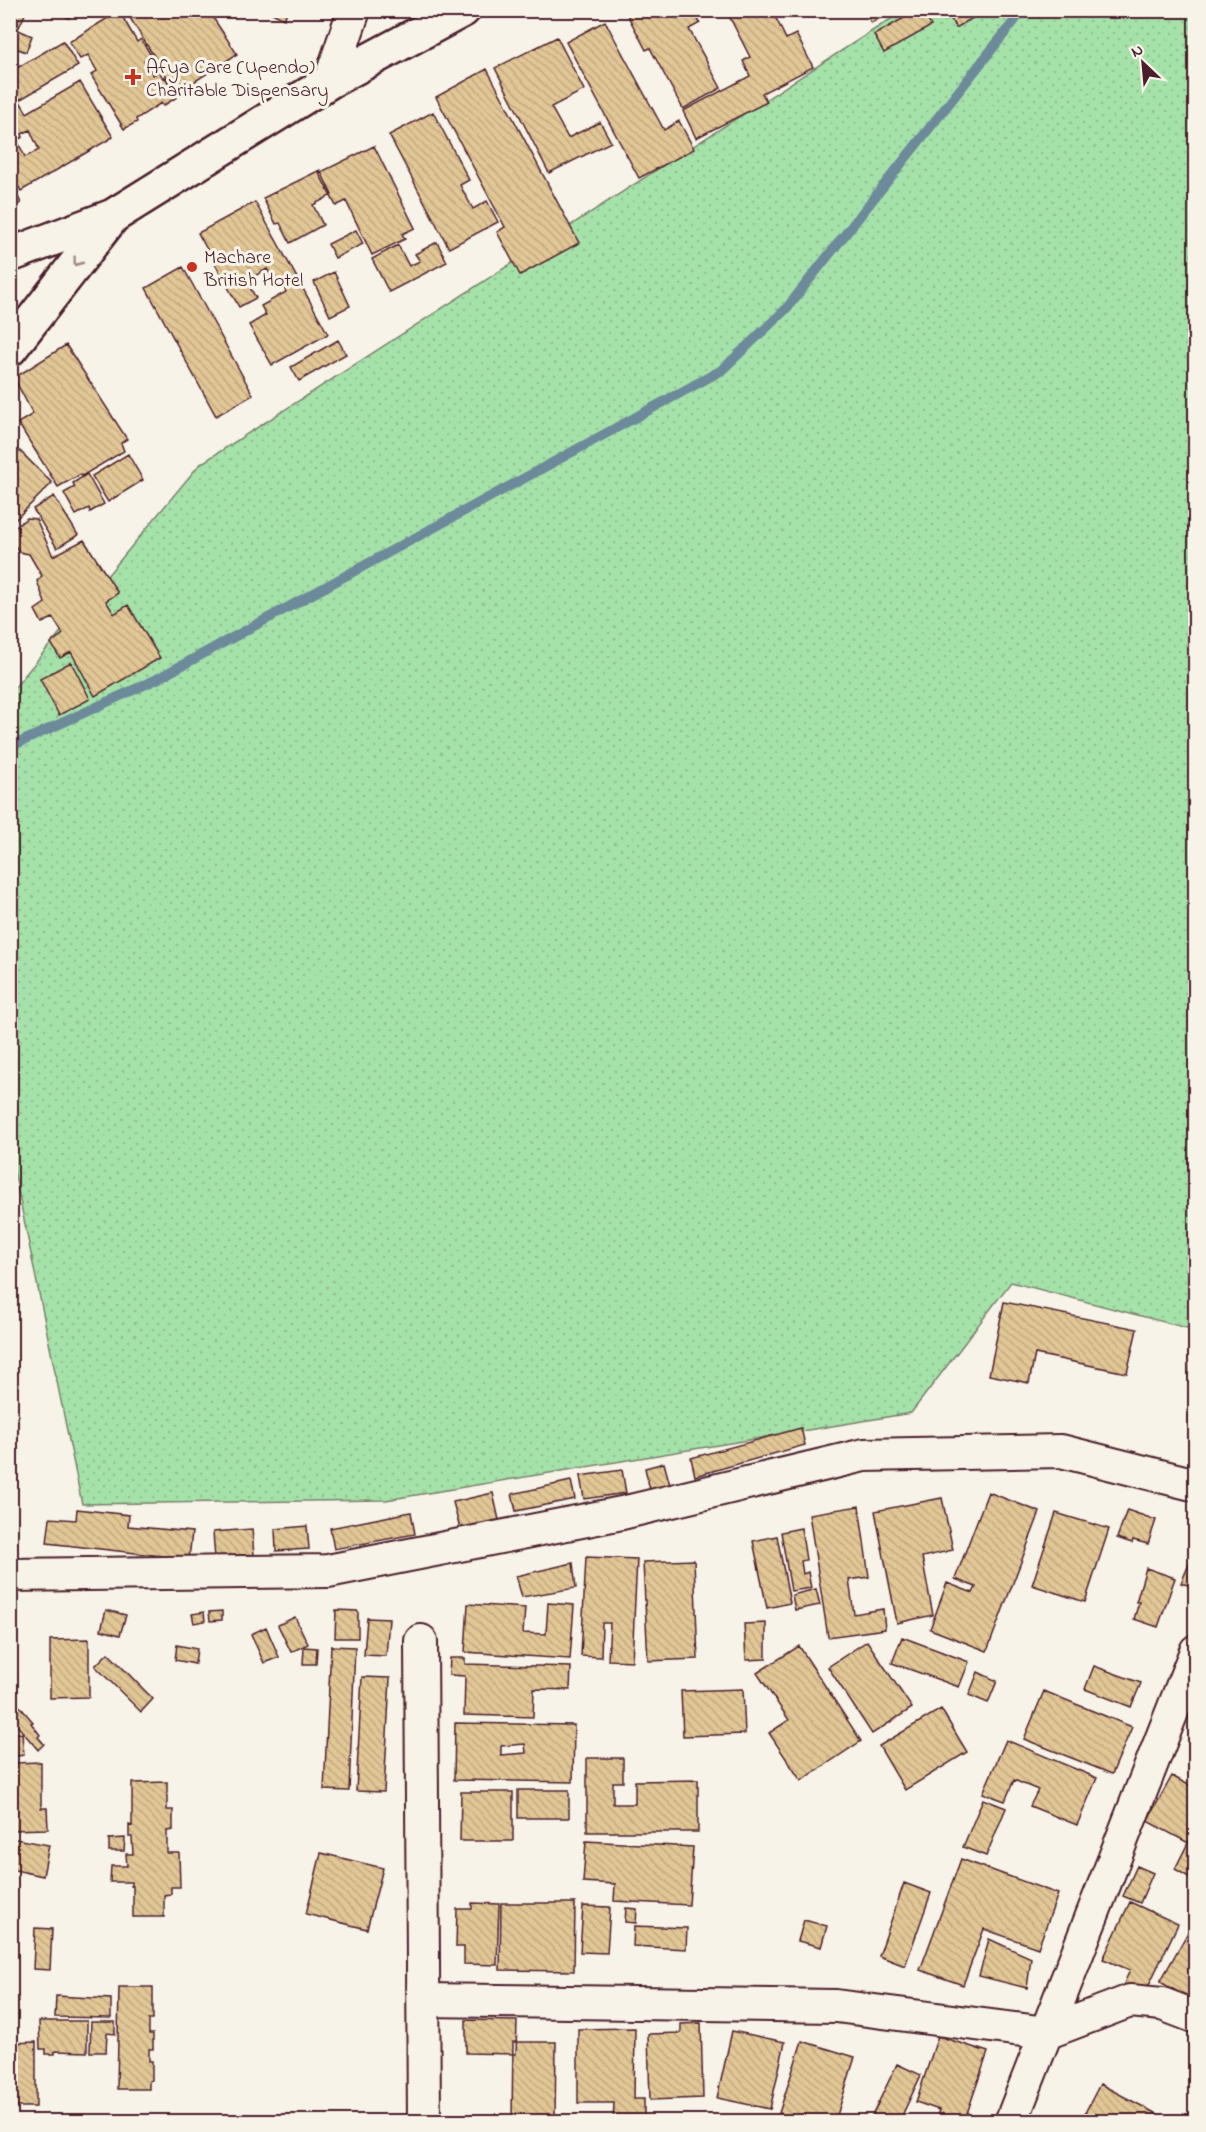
<svg xmlns="http://www.w3.org/2000/svg" width="1206" height="2132" font-family="'Indie Flower',sans-serif">
	<style>
		.grass { fill: url(#grass-dots); stroke: #78806a; stroke-width: 1.5 }
		.lines { fill: none; stroke-linecap: round; stroke-linejoin: round }
		.stream { stroke: #6d8a9b; stroke-width: 10 }
		.building { fill: url(#building-back-hatch); stroke: #4a1f2b; stroke-width: 1.5; fill-rule: evenodd }
		.street-casing { stroke: #4a1f2b; stroke-width: 36 }
		.secondary-casing { stroke: #4a1f2b; stroke-width: 38 }
		.street { stroke: #f7f3e8; stroke-width: 32 }
		.secondary { stroke: #f7f3e8; stroke-width: 33 }
		.oneway { stroke: #a0898a }
		.poi-dot { fill: #c8321e; stroke: #f7f3e8; stroke-width: 2 }
		.labels { text-anchor: middle; stroke-width: 6; stroke-linejoin: round; paint-order: stroke }
		.poi-label { font-size: 20px; fill: #4a1f2b; stroke: #f7f3e8; text-anchor: start }
	</style>
	<defs>
		<pattern id="grass-dots" width="8" height="8" patternUnits="userSpaceOnUse" patternTransform="scale(1.5)"><rect width="8" height="8" fill="#a5e2a9"/><path d="M2 2h.1M6 6h.1" fill="none" stroke="#90c192" stroke-width="1.8" stroke-linecap="round"/></pattern>
		<pattern id="building-back-hatch" width="6" height="6" patternUnits="userSpaceOnUse" patternTransform="scale(1.5)"><rect width="6" height="6" fill="#e1c696"/><path d="M-1 5l2 2M0 0l6 6M5-1l2 2" fill="none" stroke="#c3aa81"/></pattern>
	</defs>
	<rect width="100%" height="100%" fill="#f7f3e8"/>
	<filter id="ink" filterUnits="userSpaceOnUse"><feTurbulence type="fractalNoise" baseFrequency=".0167" numOctaves="2"/><feDisplacementMap in="SourceGraphic" scale="12" xChannelSelector="R" yChannelSelector="G"/><feConvolveMatrix kernelMatrix="1 2 1 2 8 2 1 2 1" color-interpolation-filters="sRGB"/></filter>
	<g filter="url(#ink)">
		<path class="grass" d="M903,11H1195V1431L1189,1427L1191,1329L1011,1282L911,1413L386,1500L82,1504L11,1156L10,693L199,465Z"/>
		<g class="lines">
			<path class="stream" d="M10,747L157,679L722,370L786,309L1023,10"/>
		</g>
		<path class="building" d="M10,10H27L19,27L10,23Z
			M53,10H73L69,18Z
			M141,10H208L237,54L177,93L130,18Z
			M266,10H288L284,19Z
			M635,10H693L700,23L689,29L721,88L683,109L650,48L646,50L627,14Z
			M726,10H772L786,39L796,34L813,67L762,93L767,102L696,138L683,111L750,76L743,61L750,57Z
			M864,10H895L871,23Z
			M918,10H922L931,26L884,53L874,35Z
			M946,10H986L956,28Z
			M119,11L137,42L141,39L152,57L144,61L153,75L159,71L163,78L165,77L177,97L163,106L161,103L136,119L137,122L124,129L91,75L97,71L88,55L80,59L69,42Z
			M605,21L664,130L679,121L694,149L639,178L566,42Z
			M14,28L32,36L26,52L10,46V39Z
			M557,37L584,90L551,107L568,138L600,122L611,142L549,173L495,68Z
			M63,41L78,66L19,100L27,113L80,82L113,137L21,191L10,172V98L12,97L10,94V72ZM30,130L39,150L25,157L17,140L23,137L22,134Z
			M487,69L579,243L520,275L497,232L505,227L436,97Z
			M433,112L469,180L460,185L473,209L487,201L498,222L449,248L389,135Z
			M374,146L415,228L402,234L405,239L372,255L346,201L336,206L319,173Z
			M320,170L332,195L313,205L323,225L290,243L280,223L276,224L263,198Z
			M10,181L21,203L10,208Z
			M255,202L328,334L272,365L249,325L266,315L261,306L286,292L282,283L277,286L267,269L246,281L256,298L239,307L198,233Z
			M356,230L363,244L335,258L328,244Z
			M437,242L447,262L389,292L372,259L398,245L409,266L420,261L415,254Z
			M183,267L253,395L216,416L146,288Z
			M334,272L350,306L330,316L314,282Z
			M338,340L346,354L299,381L291,367Z
			M66,345L127,439L121,443L124,451L82,476L81,474L58,487L18,423L33,414L14,378Z
			M20,451L52,483L10,525V460Z
			M128,454L143,480L108,502L92,476Z
			M87,474L104,504L90,512L89,508L76,515L64,493L75,487L73,483Z
			M54,496L78,535L57,548L33,509Z
			M27,518L36,519L53,556L84,540L118,593L106,601L114,614L128,605L160,658L95,696L71,652L60,658L51,643L63,634L53,618L42,623L35,610L45,603L37,581L42,576L29,554L19,552L11,540L13,529Z
			M71,662L90,699L59,715L40,679Z
			M1004,1302L1137,1329L1127,1373L1035,1354L1029,1383L989,1375Z
			M801,1428L805,1445L695,1476L691,1458Z
			M664,1463L670,1485L650,1490L645,1468Z
			M622,1470L626,1493L584,1499L580,1476Z
			M571,1481L575,1499L516,1511L512,1494Z
			M988,1492L1040,1512L987,1651L930,1629L947,1583L973,1593L976,1587L955,1579Z
			M493,1493L499,1520L460,1529L453,1502Z
			M942,1498L953,1550L922,1557L933,1615L897,1623L875,1511Z
			M859,1506L869,1577L849,1580L854,1614L883,1609L885,1629L828,1637L809,1514Z
			M77,1509L129,1515L128,1526L192,1532L189,1559L47,1543L50,1518L76,1520Z
			M1127,1510L1156,1520L1148,1544L1133,1540L1132,1543L1117,1538Z
			M411,1512L415,1534L334,1549L330,1528Z
			M1056,1513L1109,1529L1085,1602L1032,1585Z
			M307,1526L309,1549L276,1551L275,1529Z
			M801,1528L806,1560L801,1561L803,1574L808,1572L811,1588L791,1591L781,1532Z
			M252,1529L254,1556L215,1559L213,1532Z
			M777,1536L790,1603L767,1608L753,1541Z
			M1193,1555L1196,1556V1583L1194,1587L1181,1583Z
			M586,1557L637,1559L632,1661L608,1660L610,1623H602L601,1657L581,1656Z
			M694,1560L698,1659L648,1661L643,1562Z
			M573,1563L576,1588L522,1597L516,1576Z
			M1146,1568L1175,1578L1158,1627L1134,1619L1139,1602H1136Z
			M816,1589L820,1605L795,1610L792,1595Z
			M548,1603L574,1605L570,1659L465,1652L468,1604L525,1608L523,1633L546,1634Z
			M106,1610L126,1615L120,1635L101,1630Z
			M336,1610L358,1611V1638H335Z
			M222,1611V1620L210,1621L209,1612Z
			M204,1612L205,1621L194,1623L192,1614Z
			M295,1617L308,1644L291,1652L278,1625Z
			M367,1618L389,1619L386,1656L364,1655Z
			M766,1623V1659L746,1660L744,1624Z
			M266,1627L279,1657L264,1663L251,1634Z
			M902,1637L969,1662L959,1687L892,1663Z
			M89,1639V1697L50,1698V1640Z
			M867,1641L912,1708L872,1734L828,1667Z
			M177,1645L197,1649L195,1664L175,1660Z
			M331,1646L355,1647L349,1791L324,1790Z
			M799,1646L861,1741L801,1781L769,1733L789,1720L757,1673Z
			M304,1647L317,1648L316,1664H303Z
			M108,1653L153,1699L141,1712L95,1666Z
			M450,1658H465V1664L571,1667L570,1690L534,1689L533,1717L464,1715L465,1676L449,1675Z
			M1094,1666L1141,1683L1131,1707L1085,1689Z
			M10,1668L17,1675L10,1681Z
			M978,1672L997,1681L988,1703L969,1695Z
			M362,1677L390,1678L384,1792L356,1791Z
			M743,1689L745,1734L683,1736L681,1691Z
			M1044,1691L1132,1727L1112,1774L1024,1739Z
			M16,1702L33,1722L31,1723L40,1735L38,1737L44,1744L38,1750L10,1717V1707Z
			M941,1709L967,1752L905,1790L879,1746Z
			M455,1723L574,1725L573,1782L454,1780ZM525,1744L526,1753L501,1755V1746Z
			M22,1733L24,1755L10,1757V1734Z
			M1006,1740L1097,1778L1077,1825L1030,1806L1038,1790L1014,1780L1005,1801L983,1793Z
			M587,1758H623V1782H613V1804H635V1781L698,1780V1832H587Z
			M10,1761H13V1763L41,1762V1808H47L48,1829L10,1830Z
			M1172,1776L1196,1789V1847L1147,1821Z
			M167,1782V1810H173V1830L167,1831V1853H179L180,1887H171V1894L164,1895V1917H133V1886H131V1882H110L111,1866H127L126,1854H133L132,1837H129V1825L132,1826V1783Z
			M518,1790H569V1818H518Z
			M461,1792H513V1841H460Z
			M983,1799L1006,1808L986,1856L963,1847Z
			M1192,1835L1196,1837V1889L1191,1886L1194,1880L1175,1869Z
			M10,1838L49,1845L43,1876L10,1869Z
			M125,1838L124,1851H109V1839Z
			M586,1841L693,1847L689,1905L614,1901L615,1884L583,1882Z
			M321,1853L383,1868L367,1929L306,1914Z
			M961,1859L1058,1894L1038,1948L984,1929L963,1985L920,1970Z
			M1137,1866L1153,1873L1140,1903L1123,1896Z
			M904,1883L931,1893L905,1966L879,1956Z
			M1130,1902L1178,1924L1143,1997L1122,1988L1130,1970L1103,1959Z
			M472,1903L499,1904L497,1965L464,1964V1947H456L457,1909H472Z
			M501,1903H575L574,1971L500,1970Z
			M583,1906L610,1907L607,1953L580,1952Z
			M626,1908L637,1909L636,1923L625,1922Z
			M1196,1918V2002L1160,1982Z
			M804,1920L827,1926L821,1947L798,1941Z
			M634,1926L687,1928L686,1949L633,1946Z
			M35,1928L52,1929L50,1970L33,1969Z
			M989,1939L1031,1958L1027,1988L979,1976Z
			M119,1987H153V2019H149V2034H153V2049H149V2061H152V2080L149,2081V2089H117Z
			M56,1996L111,1999V2018L55,2017Z
			M466,2020L517,2021L516,2054L466,2053Z
			M39,2021H87V2052L55,2051V2054H46V2049H40Z
			M91,2022H115V2034L107,2033L106,2052H90Z
			M701,2023L703,2098L650,2100L648,2034L681,2033V2024Z
			M635,2028L634,2099H644V2122H613L614,2103H578V2029Z
			M732,2031L785,2042L770,2109L717,2098Z
			M938,2036L988,2052L964,2122H935L939,2110L916,2102Z
			M802,2041L855,2057L835,2122H806L779,2113Z
			M36,2042V2107H10V2043Z
			M513,2042H556L555,2122H512Z
			M897,2064L921,2075L899,2122H883L872,2116Z
			M1100,2084L1172,2122H1101L1085,2113Z"/>
		<g class="lines">
			<g class="street-casing">
				<path id="street" d="M330,81L354,10
					M10,1575L328,1571L622,1513L864,1455L1061,1451L1196,1485
					M421,1641L424,2122
					M424,2000L836,2006L1046,2033L1130,2001L1162,2004L1196,2017
					M1011,2122L1196,1651"/>
			</g>
			<g class="secondary-casing">
				<path id="secondary" d="M10,255L113,216L330,81L463,10
					M10,349L113,216"/>
			</g>
			<use href="#street" class="street"/>
			<use href="#secondary" class="secondary"/>
		</g>
		<defs><path id="oneway-chevron" d="M-2-3.5L2.5 0L-2 3.5" fill="none" stroke-width="1.6" stroke-linecap="round" stroke-linejoin="round" transform="scale(1.5)"/></defs>
		<use class="oneway" href="#oneway-chevron" transform="translate(77 262) rotate(127)"/>
	</g>
	<g class="poi-dot">
		<path d="M130 68h6v6h6v6h-6v6h-6v-6h-6v-6h6z"/>
		<circle cx="192" cy="267" r="6"/>
	</g>
	<g class="labels">
		<g class="poi-label">
			<text x="146" y="73">Afya Care (Upendo)<tspan x="146" dy="23">Charitable Dispensary</tspan></text>
			<text x="204" y="263">Machare<tspan x="204" dy="23">British Hotel</tspan></text>
		</g>
	</g>
	<rect width="1206" height="2132" fill="none" stroke="#f7f3e8" stroke-width="36"/>
	<rect x="18" y="18" width="1170" height="2096" fill="none" stroke="#4a1f2b" stroke-width="2" filter="url(#ink)"/>
	<g transform="translate(1143 63) rotate(334)" stroke="#f7f3e8" stroke-width="4.5" paint-order="stroke">
	<path d="M0-4.5L10 22L0 15L-10 22Z" fill="#4a1f2b"/>
	<text y="-9" font-size="16" font-weight="bold" text-anchor="middle" fill="#4a1f2b">N</text>
	</g>
</svg>
